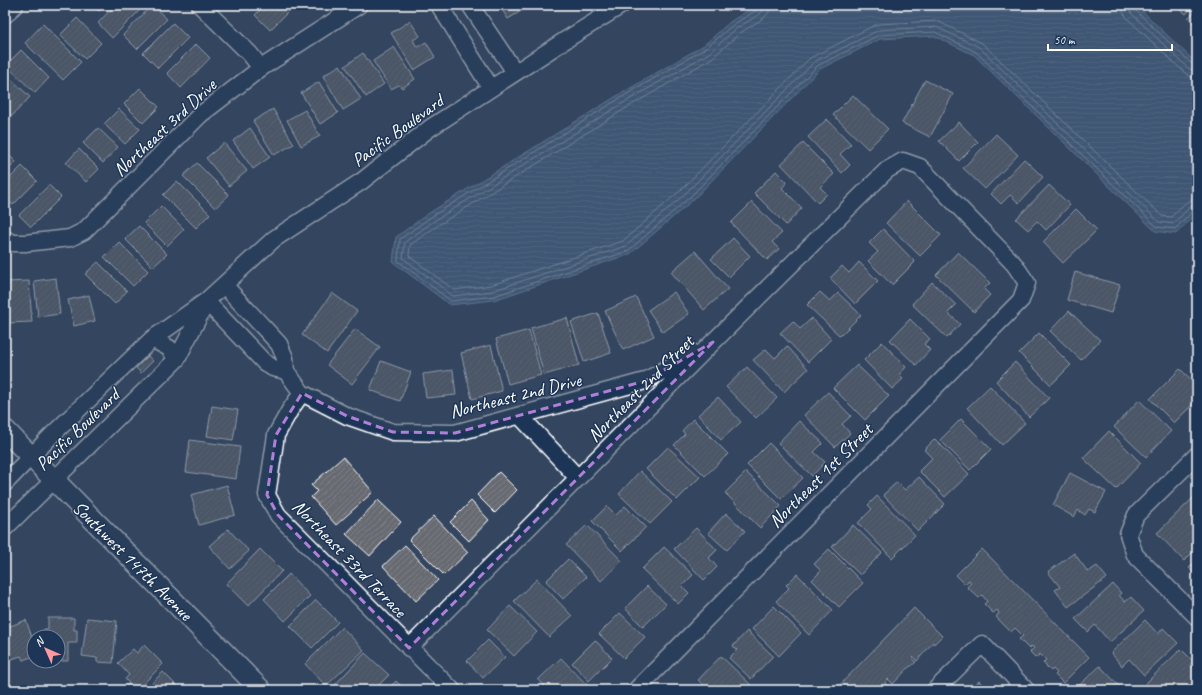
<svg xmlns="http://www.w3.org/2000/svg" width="1202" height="695" font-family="Caveat,sans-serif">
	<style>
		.water { fill: url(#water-rules); stroke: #96a7bc }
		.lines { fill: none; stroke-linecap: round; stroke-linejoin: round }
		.shore { stroke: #b9c5d2; stroke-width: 1 }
		.building { fill: url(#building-hatch); stroke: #fff }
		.minor-casing { stroke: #fff; stroke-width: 19 }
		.tertiary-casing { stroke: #fff; stroke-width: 23 }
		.minor { stroke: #1d3557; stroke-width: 16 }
		.tertiary { stroke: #1d3557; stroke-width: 20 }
		.marked { fill: none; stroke: #b080d9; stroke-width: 3; stroke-dasharray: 8 5; stroke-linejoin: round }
		.labels { text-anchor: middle; stroke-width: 3; stroke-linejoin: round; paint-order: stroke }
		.street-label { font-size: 19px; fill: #fff; stroke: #1d3557 }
	</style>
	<defs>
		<pattern id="water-rules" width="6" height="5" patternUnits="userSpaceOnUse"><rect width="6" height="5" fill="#506d8f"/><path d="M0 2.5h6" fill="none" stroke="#6a83a0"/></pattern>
		<pattern id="building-hatch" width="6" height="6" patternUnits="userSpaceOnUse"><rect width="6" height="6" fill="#676a71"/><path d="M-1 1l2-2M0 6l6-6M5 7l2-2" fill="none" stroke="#7e8086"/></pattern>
	</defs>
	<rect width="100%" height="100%" fill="#33455f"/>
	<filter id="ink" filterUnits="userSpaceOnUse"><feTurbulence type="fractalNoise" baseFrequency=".025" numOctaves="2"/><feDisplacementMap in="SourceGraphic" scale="8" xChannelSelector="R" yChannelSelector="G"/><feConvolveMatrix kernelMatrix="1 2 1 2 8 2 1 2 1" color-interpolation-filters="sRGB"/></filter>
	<g filter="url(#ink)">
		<path class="water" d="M757,5H1136L1197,64V212L1176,234L1155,231L974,55L934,36L880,39L820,69L693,200L630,254L494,300L450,305L393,262L396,237L429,213L615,97L704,45L731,21Z"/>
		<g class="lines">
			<path class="shore" d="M759,5L757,10L734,24L706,48L617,100L431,217L400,239L398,261L451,301L494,296L628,251L690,197L817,66L879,35L935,32L976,52L1157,227L1175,229L1193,211L1197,210
				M764,5L763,10L760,14L737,28L709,53L620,105L434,221L405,242L403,258L453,296L492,291L626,246L686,193L814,62L879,30L936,27L979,47L1159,222L1173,224L1190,207L1197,205
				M770,5L769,12L764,18L740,33L712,58L623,110L437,226L410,245L409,256L454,290L491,285L623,241L682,189L810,58L873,26L879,24L937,21L982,43L1162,216L1171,217C1179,210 1185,199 1197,199
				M1122,5L1123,12L1127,18L1185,73L1191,77H1197
				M1128,5L1129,10L1131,13L1189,69L1197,71
				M1133,5L1135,10L1193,65L1197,66"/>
		</g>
		<path class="building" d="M93,5H106L99,11Z
			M115,5H145L112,38L98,23Z
			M152,5L167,19L137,49L123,35Z
			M265,5H295L270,30L255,15Z
			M499,5H531L508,19Z
			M1182,5H1195L1186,14L1179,8Z
			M1197,9V26L1188,18Z
			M77,18L101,43L85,59L60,35Z
			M410,21L420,36L413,40L417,47L426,42L435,57L414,70L391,33Z
			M173,23L188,38L158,68L143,53Z
			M43,24L81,62L63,80L25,43Z
			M196,44L210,58L181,88L167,73Z
			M394,47L415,79L402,88L399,85L391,89L373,61Z
			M21,50L49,78L35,93L6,65Z
			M363,53L384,84L366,97L345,66Z
			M340,65L361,99L343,110L323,76Z
			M5,73L30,97L12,116L5,109Z
			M925,80L953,94L930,137L902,123Z
			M319,82L338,113L320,124L301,93Z
			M140,88L159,107L143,123L124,104Z
			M853,95L888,129L868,149L833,115Z
			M119,109L140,129L125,144L104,124Z
			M273,109L294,144L274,155L253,121Z
			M305,110L320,136L301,146L287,120Z
			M827,119L851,144L840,154L850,165L842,173L808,137Z
			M959,122L978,142L959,161L939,141Z
			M98,128L118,147L103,163L83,143Z
			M250,128L270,157L253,169L233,141Z
			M996,134L1018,155L985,189L963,168Z
			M224,143L247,171L229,186L206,158Z
			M803,143L834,174L820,187L827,194L818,203L781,164Z
			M79,149L99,169L86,182L66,163Z
			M5,151L16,162L5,173Z
			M1024,159L1043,177L1019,203L1010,195L1001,204L991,194Z
			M197,163L229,195L215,208L183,176Z
			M22,166L37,181L13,205L5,197V183Z
			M776,171L787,182L782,188L802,208L786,225L754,193Z
			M177,181L210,214L196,228L163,195Z
			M49,185L61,197L31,227L19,215Z
			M1049,185L1070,205L1046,230L1037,221L1028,230L1016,219Z
			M907,201L941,235L920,256L886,223Z
			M752,202L782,233L772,242L779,249L767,260L731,223Z
			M161,206L184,229L167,246L144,223Z
			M1076,209L1097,230L1063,263L1043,242Z
			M139,226L167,254L153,267L125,239Z
			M883,229L915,262L892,285L868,261L878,252L869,243Z
			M733,238L750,256L729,277L711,259Z
			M119,242L148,271L133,286L104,257Z
			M695,251L728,289L704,310L671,272Z
			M958,252L990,283L984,289L990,295L974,312L936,275Z
			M98,262L127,291L115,304L85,274Z
			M859,262L878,281L855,304L830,278L842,266L849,273Z
			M1075,272L1120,285L1111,313L1067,300Z
			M56,278L60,314L38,317L34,281Z
			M29,281L32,322L8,323L6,282Z
			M932,282L956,305L948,313L960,324L947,338L912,304Z
			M674,292L689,314L663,332L648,310Z
			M820,292L830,301L838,293L861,315L840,336L807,305Z
			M332,293L357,311L327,353L302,335Z
			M89,295L95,321L74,326L68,300Z
			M636,297L654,336L623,350L605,311Z
			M1069,311L1100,340L1081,360L1050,331Z
			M598,313L611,353L584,362L571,322Z
			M567,318L579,365L544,375L531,328Z
			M812,318L831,339L808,362L780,333L793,321L800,329Z
			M910,319L930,339L924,344L930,350L916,365L890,340Z
			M355,329L380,347L352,384L327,365Z
			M529,330L541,375L508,384L496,339Z
			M1039,333L1071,365L1051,385L1019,353Z
			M882,342L906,367L899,375L903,379L892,389L864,360Z
			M491,345L502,391L472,399L461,353Z
			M787,346L808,369L784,392L753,360L766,349L775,358Z
			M148,356L153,361L141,373L136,368Z
			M381,361L411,372L400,401L370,390Z
			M1015,362L1049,398L1029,417L996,381Z
			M857,365L889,396L865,420L833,388Z
			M747,367L777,398L756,418L726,387Z
			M1180,369L1197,385V400L1174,423L1150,399Z
			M453,370L456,395L426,398L423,374Z
			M990,386L1025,423L1002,445L967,408Z
			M828,392L851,416L842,424L850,433L835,447L804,415Z
			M718,397L741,422L721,440L698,415Z
			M1139,400L1171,431L1146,457L1114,427Z
			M212,406L238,410L233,440L207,436Z
			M693,419L728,454L705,476L674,445L685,434L682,431Z
			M961,419L991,449L970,470L940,440Z
			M799,421L823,443L814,452L825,462L812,476L778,443Z
			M1109,431L1141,463L1116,489L1083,458Z
			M935,439L969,474L945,497L919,471L932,458L924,450Z
			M190,440L240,447L236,479L186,472Z
			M769,443L803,478L781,499L747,465Z
			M668,447L700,477L677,500L646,469Z
			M343,457L373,492L336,525L311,497L317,491L311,485Z
			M640,471L672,502L650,524L619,494Z
			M499,472L517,490L495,513L477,495Z
			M746,472L781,506L760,528L725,493Z
			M1070,473L1106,492L1095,512L1089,509L1085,515L1078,510L1074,517L1053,505Z
			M919,477L945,504L918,531L883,495L897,482L905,490Z
			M227,485L235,515L199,525L191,495Z
			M877,496L915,535L892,558L858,523L872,509L868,505Z
			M1195,496L1197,498V548L1184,561L1157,533Z
			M378,500L401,522L370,556L346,534Z
			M471,501L489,520L469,541L450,522Z
			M607,506L616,515L625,506L646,527L622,551L592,521Z
			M726,513L745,531L727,550L708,533Z
			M434,516L468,552L444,575L409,540Z
			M587,525L622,561L601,581L566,545Z
			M853,525L882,553L860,575L832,547Z
			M696,528L717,550L709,558L717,567L704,580L674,549Z
			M228,529L249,551L230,569L209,546Z
			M405,545L438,580L416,601L383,566Z
			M664,547L693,575L682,586L689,593L678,604L642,569Z
			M260,549L282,571L248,606L226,584Z
			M829,549L863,583L839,607L812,580L821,571L814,564Z
			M982,549L1089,657L1063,683L1055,675L1057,673L1053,669L1051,671L1043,663L1046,660L1040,654L1036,658L1030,652L1034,648L1032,646L1029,649L1019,639L1023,636L1015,628L1011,632L996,617L999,613L997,610L993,613L984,604L987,601L982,595L979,598L967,587L971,583L969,580L965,584L956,575Z
			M1074,553L1088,572L1097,566L1107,578L1068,607L1055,590L1060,587L1048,572Z
			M568,559L586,577L563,599L546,581Z
			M1197,560V576L1189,568Z
			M289,574L310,596L285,621L264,599Z
			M797,574L833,610L809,635L776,601L789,588L786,585Z
			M537,579L572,616L549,637L514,601Z
			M1113,584L1121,593L1119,595L1125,602L1131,597L1144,611L1110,642L1095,625L1088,632L1075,619Z
			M647,586L666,604L643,627L625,608Z
			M316,600L338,622L312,648L290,626Z
			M510,606L537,632L514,656L487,630Z
			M774,606L801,633L779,656L752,629Z
			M914,608L942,636L934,644L933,642L917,661L914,657L912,659L916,662L910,667V666L893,684L888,679L885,683L889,688L887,690H835Z
			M620,613L645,637L624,658L599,634Z
			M48,618H74V630H77V643H68V661H58V637H43L44,629H48Z
			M87,618L117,621L113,663L97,662V658L82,656Z
			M26,620L34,643V656L23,660L21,656L6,661L5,628Z
			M1145,620L1158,634L1163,628L1178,643L1144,675L1129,659L1122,666L1111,653Z
			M342,627L364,650L326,686L305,664Z
			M747,631L773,656L751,679L729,658L737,650L733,646Z
			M488,640L505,657L483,678L467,661Z
			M595,640L612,658L589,681L572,663Z
			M144,645L163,664L137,690H128L125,687L129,683L125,679L129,675L118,663L133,649L137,653Z
			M1181,649L1193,661L1190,665L1197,672V684L1191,690H1149L1144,685Z
			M365,653L389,675L374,690H330Z
			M721,656L751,685L747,690H708L698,680Z
			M561,658L592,690H548L538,680Z
			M1100,666L1123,690H1074Z
			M163,672L179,688L181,686L185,690H145Z
			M396,681L405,690H387Z
			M979,681L988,690H969Z"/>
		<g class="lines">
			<g class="minor-casing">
				<path id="minor" d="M200,5L250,54L261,68
					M439,5L491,88
					M470,5L515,72
					M5,15L15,5
					M5,239L13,243H25L70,238L84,231L200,115L261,68L359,5
					M224,285L279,344L285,358L286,371L302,393L347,416L393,432L455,433L645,381L694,353
					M206,301L264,362L273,368L286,371
					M152,339L169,348L177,359
					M302,393L290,410L276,435L267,495L278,515L452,690
					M520,416L578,478
					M1197,455L1136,515L1128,534L1135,555L1197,617
					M5,483L53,434L152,339L206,301L274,239L362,181L430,128L567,39L622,5
					M5,528L177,359L206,303
					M409,648L713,342L887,170L903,161L920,167L1014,264L1027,283L1021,300L636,690
					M935,690L982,644L1026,690"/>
			</g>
			<g class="tertiary-casing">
				<path id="tertiary" d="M5,430L261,690"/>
			</g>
			<use href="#minor" class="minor"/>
			<use href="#tertiary" class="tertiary"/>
		</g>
	</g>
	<path d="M0 0H1202V695H0ZM713,342L409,648L278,515L267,495L276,435L302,393L347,416L393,432L455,433L645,381Z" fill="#33455f" fill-opacity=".55" fill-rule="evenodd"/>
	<path class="marked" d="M713,342L409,648L278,515L267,495L276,435L302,393L347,416L393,432L455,433L645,381Z"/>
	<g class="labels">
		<g class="street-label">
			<text transform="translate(164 127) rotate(-43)" y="7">Northeast 3rd Drive</text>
			<text transform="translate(397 130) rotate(-36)" y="7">Pacific Boulevard</text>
			<text transform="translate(640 388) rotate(-45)" y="7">Northeast 2nd Street</text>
			<text transform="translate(515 395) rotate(-14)" y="7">Northeast 2nd Drive</text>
			<text transform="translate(77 429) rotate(-44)" y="7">Pacific Boulevard</text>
			<text transform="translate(820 475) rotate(-45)" y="7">Northeast 1st Street</text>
			<text transform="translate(350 558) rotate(46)" y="7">Northeast 33rd Terrace</text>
			<text transform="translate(133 560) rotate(45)" y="7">Southwest 147th Avenue</text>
		</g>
	</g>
	<rect width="1202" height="695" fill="none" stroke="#1d3557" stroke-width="20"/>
	<rect x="10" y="10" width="1182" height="675" fill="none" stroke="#fff" stroke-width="1.5" filter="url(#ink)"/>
	<g transform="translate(46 649) rotate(315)"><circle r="19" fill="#1d3557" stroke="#77869a"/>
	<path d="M0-3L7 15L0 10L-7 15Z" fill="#ff9aa2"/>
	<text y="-6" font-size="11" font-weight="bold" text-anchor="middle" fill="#ffffff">N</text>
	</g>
	<path d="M1048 44v6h124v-6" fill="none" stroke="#ffffff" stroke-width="2"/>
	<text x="1054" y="44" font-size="12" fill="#ffffff" stroke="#1d3557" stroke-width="3" paint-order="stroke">50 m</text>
</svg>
